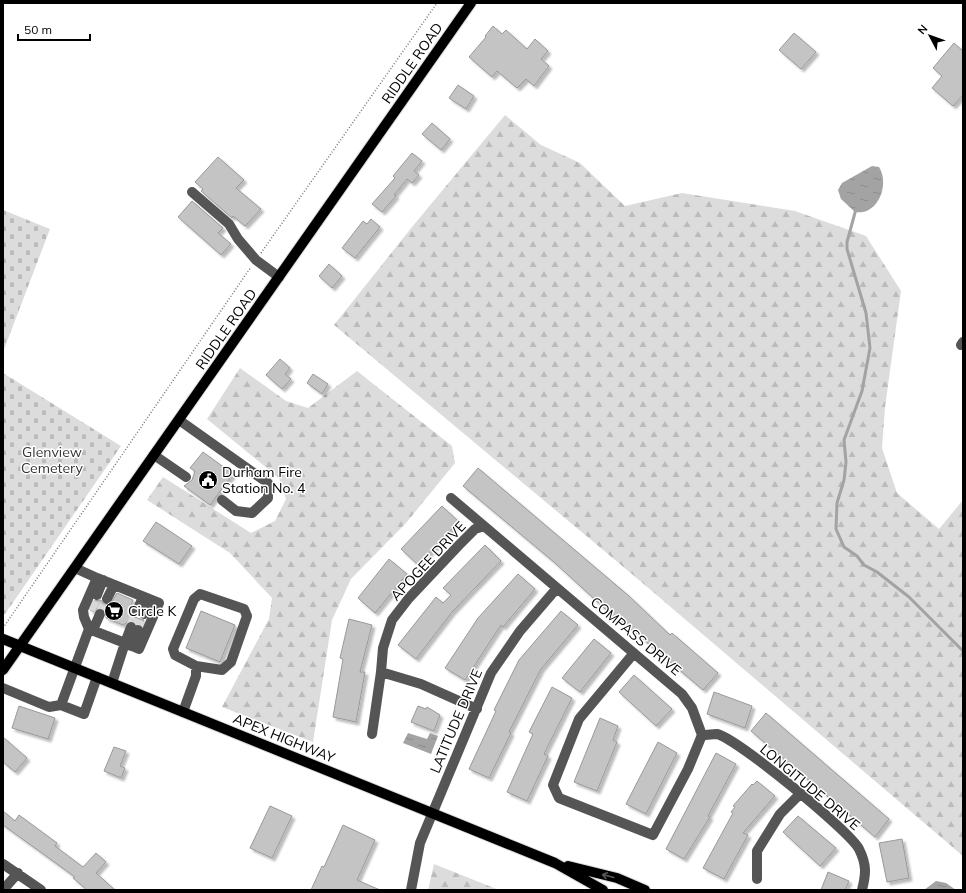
<svg xmlns="http://www.w3.org/2000/svg" width="966" height="893" font-family="Mulish,sans-serif">
	<style>
		.forest { fill: url(#forest-firs) }
		.cemetery { fill: url(#cemetery-stones) }
		.water { fill: url(#water-ripples) }
		.lines { fill: none; stroke-linecap: round; stroke-linejoin: round }
		.stream { stroke: #a3a3a3; stroke-width: 3 }
		.building { fill: #c4c4c4; stroke: #999; filter: url(#shadow) }
		.minor-tunnel { stroke: #d9d9d9; stroke-width: 10; stroke-dasharray: 10 5; stroke-linecap: butt }
		.major-casing { stroke: #dbdbdb; stroke-width: 12 }
		.path { stroke: #777; stroke-width: 1.5; stroke-dasharray: 1 2; stroke-linecap: butt }
		.minor { stroke: #555; stroke-width: 10 }
		.major { stroke: #000; stroke-width: 10 }
		.oneway { stroke: #595959 }
		.labels { text-anchor: middle; stroke-width: 3; stroke-linejoin: round; paint-order: stroke }
		.street-label { font-size: 14px; fill: #000; stroke: #fff }
		.park-label { font-size: 14px; fill: #333; stroke: #fff }
		.poi-label { font-size: 14px; fill: #000; stroke: #fff; text-anchor: start }
	</style>
	<defs>
		<pattern id="forest-firs" width="22" height="20" patternUnits="userSpaceOnUse"><rect width="22" height="20" fill="#dcdcdc"/><path d="M5 1l3.5 6h-7zM16 11l3.5 6h-7z" fill="#bbb"/></pattern>
		<pattern id="cemetery-stones" width="16" height="16" patternUnits="userSpaceOnUse"><rect width="16" height="16" fill="#dcdcdc"/><path d="M2 7V4a2 2 0 0 1 4 0v3zM10 15v-3a2 2 0 0 1 4 0v3z" fill="#bbb"/></pattern>
		<pattern id="water-ripples" width="26" height="14" patternUnits="userSpaceOnUse"><rect width="26" height="14" fill="#a3a3a3"/><path d="M2 4q2-2 4 0t4 0M15 11q2-2 4 0t4 0" fill="none" stroke="#8b8b8b"/></pattern>
		<filter id="shadow"><feDropShadow dx="3" dy="3" stdDeviation="1" flood-color="#0004"/></filter>
	</defs>
	<rect width="100%" height="100%" fill="#fff"/>
	<path class="forest" d="M505,115L541,145L580,163L625,206L682,193L795,211L866,236L901,291L885,407L882,448L897,493L939,529L963,500V856L639,580L334,325L412,227Z
		M240,368L286,401L308,408L357,371L452,446L455,463L406,523L351,579L332,620L313,742L222,707L269,619L272,598L230,553L147,500L163,477L251,533L275,521L286,499L279,478L207,419Z
		M434,864L499,890H428Z"/>
	<path class="cemetery" d="M3,210L50,229L3,352Z
		M3,373L121,446L5,614H3Z"/>
	<path class="water" d="M872,166L879,167C890,184 878,216 855,212L841,199L838,190L842,183Z
		M408,733L427,739L430,733L438,736L431,754L403,743Z
		M936,881L946,883L956,890H924Z"/>
	<g class="lines">
		<path class="stream" d="M856,209L847,242V249L866,313L870,348L862,391L844,440L846,462L844,480L837,503L836,529L844,547L857,556L864,565L877,572L909,597L963,651"/>
	</g>
	<path class="building" d="M493,26L502,34L506,30L527,49L535,39L548,51L541,59L549,66L534,86L526,79L517,88L497,71L492,77L469,57L486,37L485,36Z
		M794,33L816,52L801,69L779,50Z
		M954,43L963,51V95L953,106L932,88L942,76L933,68Z
		M458,85L474,96L466,109L449,98Z
		M432,123L450,139L441,150L422,134Z
		M412,153L422,161L414,171L419,175L412,183L407,179L394,195L396,196L382,212L372,204L395,178L393,176Z
		M218,157L244,180L236,188L261,209L245,226L233,216L232,218L201,191L203,189L195,182Z
		M192,201L223,228L218,233L231,244L221,255L178,217Z
		M371,219L380,227L355,258L342,248L363,221L367,224Z
		M329,264L342,276L332,288L319,276Z
		M280,359L290,368L285,374L291,379L282,389L266,375Z
		M313,374L328,384L322,394L307,383Z
		M203,452L233,474L210,505L184,486L192,480L195,471L190,468Z
		M478,468L629,596L670,635L672,633L718,673L703,690L618,618L617,620L555,563L463,486Z
		M442,506L459,522L418,565L401,549Z
		M156,522L192,546L179,564L143,541Z
		M485,545L501,561L452,612L416,659L398,645L436,597L443,603L451,595L443,588Z
		M389,559L407,574L375,613L358,598Z
		M518,574L535,589L503,627L501,625L465,680L445,668L478,618Z
		M117,593L133,600L130,608L131,612L134,617L144,620L142,625L130,621L123,625L106,618V613L102,608L96,609L94,612L90,610L94,601L101,600L104,605H110Z
		M201,611L235,625L220,662L186,648Z
		M561,611L578,625L541,669L509,732L511,733L489,778L469,769L496,711L494,710L519,660Z
		M349,619L372,625L360,672H365L356,722L333,717L343,659L340,658Z
		M594,639L611,653L580,692L562,678Z
		M634,675L672,709L656,726L619,692Z
		M552,687L572,698L544,754L548,756L527,801L507,792L533,734L529,732Z
		M714,692L752,706L745,728L707,714Z
		M19,706L55,718L48,739L12,728Z
		M418,706L426,709L427,707L440,715L434,731L411,722Z
		M766,713L889,819L875,837L751,731Z
		M600,718L618,726L613,740L617,742L597,791L574,782Z
		M3,737L27,758L15,772L3,762Z
		M658,742L677,753L646,814L626,804Z
		M114,747L126,751L120,766L125,768L121,778L104,771Z
		M716,753L736,764L708,816L710,817L684,859L666,849Z
		M757,781L775,796L743,833L748,835L724,879L703,868L733,813L731,812L735,807L733,806L752,784L753,785Z
		M270,806L292,816L272,858L250,848Z
		M3,811L15,821L19,815L57,843L55,846L83,867L96,853L106,862L96,873L115,890H87L73,878L75,877L3,825Z
		M798,816L836,848L820,866L783,832Z
		M343,825L375,840L357,880L380,890H311L322,866L324,867Z
		M902,839L909,878L887,882L879,843Z
		M828,872L849,881L845,890H821Z"/>
	<g class="lines">
		<path class="minor-tunnel" d="M90,610L97,595
			M100,614L107,599
			M131,627L137,611
			M138,630L144,614"/>
		<g class="major-casing">
			<path id="major" d="M3,639L555,863L603,890
				M3,670L471,3
				M568,866L617,878L645,890"/>
		</g>
		<path class="path" d="M261,253L437,3
			M3,628L251,267"/>
		<path class="minor" d="M192,192L229,224L238,239L256,260L279,277
			M961,345L963,342
			M179,420L268,483V498L252,513L236,511L222,500
			M154,455L186,477
			M451,498L682,694L692,708L702,735L688,769L653,835L559,798L553,785L579,719L634,653
			M75,568L97,578L83,610L84,617L89,629
			M97,578L159,603L139,649L125,643L131,627
			M97,595L103,580
			M107,599L114,585
			M137,611L143,597
			M144,614L150,600
			M93,630L100,614
			M131,646L138,630
			M381,672L421,684L477,709
			M97,677L84,714L61,705L89,629L125,643L112,683
			M3,688L49,707L61,705
			M183,712L196,676V666L175,655L173,649L194,599L200,594L244,609L247,616L231,662L222,670L196,666
			M372,734L381,672L383,648L392,620L409,598L459,545L475,529L484,526
			M702,735C707,735 713,734 717,734C736,738 850,831 859,849C867,865 866,874 862,890
			M3,864L41,890
			M757,879V851L780,814L800,794
			M3,890L18,873
			M411,890L420,843L491,673L520,631L557,588"/>
		<use href="#major" class="major"/>
	</g>
	<defs><path id="oneway-shaft" d="M-6 0H5M1.5-3L5.5 0L1.5 3" fill="none" stroke-width="1.6" stroke-linecap="round" stroke-linejoin="round"/></defs>
	<use class="oneway" href="#oneway-shaft" transform="translate(608 876) rotate(-166)"/>
	<defs>
		<g id="civic-disc" transform="scale(1)"><circle r="9.5" fill="#000" stroke="#fff"/><path d="M-.6-6.5H3V-4.5H.6V-3L4-1V1h2V6H-6V1h2V-1L-.6-3ZM-1.2 2.5V6h2.4V2.5Z" fill="#fff"/></g>
		<g id="supermarket-disc" transform="scale(1)"><circle r="9.5" fill="#000" stroke="#fff"/><path d="M-6-5.5h2.5l.6 2H6L4.5 2H-2.5L-4.4-4H-6ZM-1.5 3.2a1.3 1.3 0 1 0 .1 0ZM3 3.2a1.3 1.3 0 1 0 .1 0Z" fill="#fff"/></g>
	</defs>
	<g fill-rule="evenodd">
		<use href="#civic-disc" x="208" y="480"/>
		<use href="#supermarket-disc" x="114" y="611"/>
	</g>
	<g class="labels">
		<g class="street-label">
			<text transform="translate(412 63) rotate(-55)" y="5">RIDDLE ROAD</text>
			<text transform="translate(226 329) rotate(-55)" y="5">RIDDLE ROAD</text>
			<text transform="translate(428 561) rotate(-47)" y="5">APOGEE DRIVE</text>
			<text transform="translate(636 636) rotate(40)" y="5">COMPASS DRIVE</text>
			<text transform="translate(456 721) rotate(-67)" y="5">LATITUDE DRIVE</text>
			<text transform="translate(284 738) rotate(22)" y="5">APEX HIGHWAY</text>
			<text transform="translate(810 787) rotate(40)" y="5">LONGITUDE DRIVE</text>
		</g>
		<g class="park-label">
			<text x="52" y="457">Glenview<tspan x="52" dy="16">Cemetery</tspan></text>
		</g>
		<g class="poi-label">
			<text x="222" y="477">Durham Fire<tspan x="222" dy="16">Station No. 4</tspan></text>
			<text x="128" y="616">Circle K</text>
		</g>
	</g>
	<rect width="966" height="893" fill="none" stroke="#000000" stroke-width="8"/>
	<g transform="translate(930 36) rotate(311)" stroke="#ffffff" stroke-width="3" paint-order="stroke">
	<path d="M0-3L7 15L0 10L-7 15Z" fill="#000000"/>
	<text y="-6" font-size="11" font-weight="bold" text-anchor="middle" fill="#000000">N</text>
	</g>
	<path d="M18 34v6h72v-6" fill="none" stroke="#000000" stroke-width="2"/>
	<text x="24" y="34" font-size="12" fill="#000000" stroke="#ffffff" stroke-width="3" paint-order="stroke">50 m</text>
</svg>
